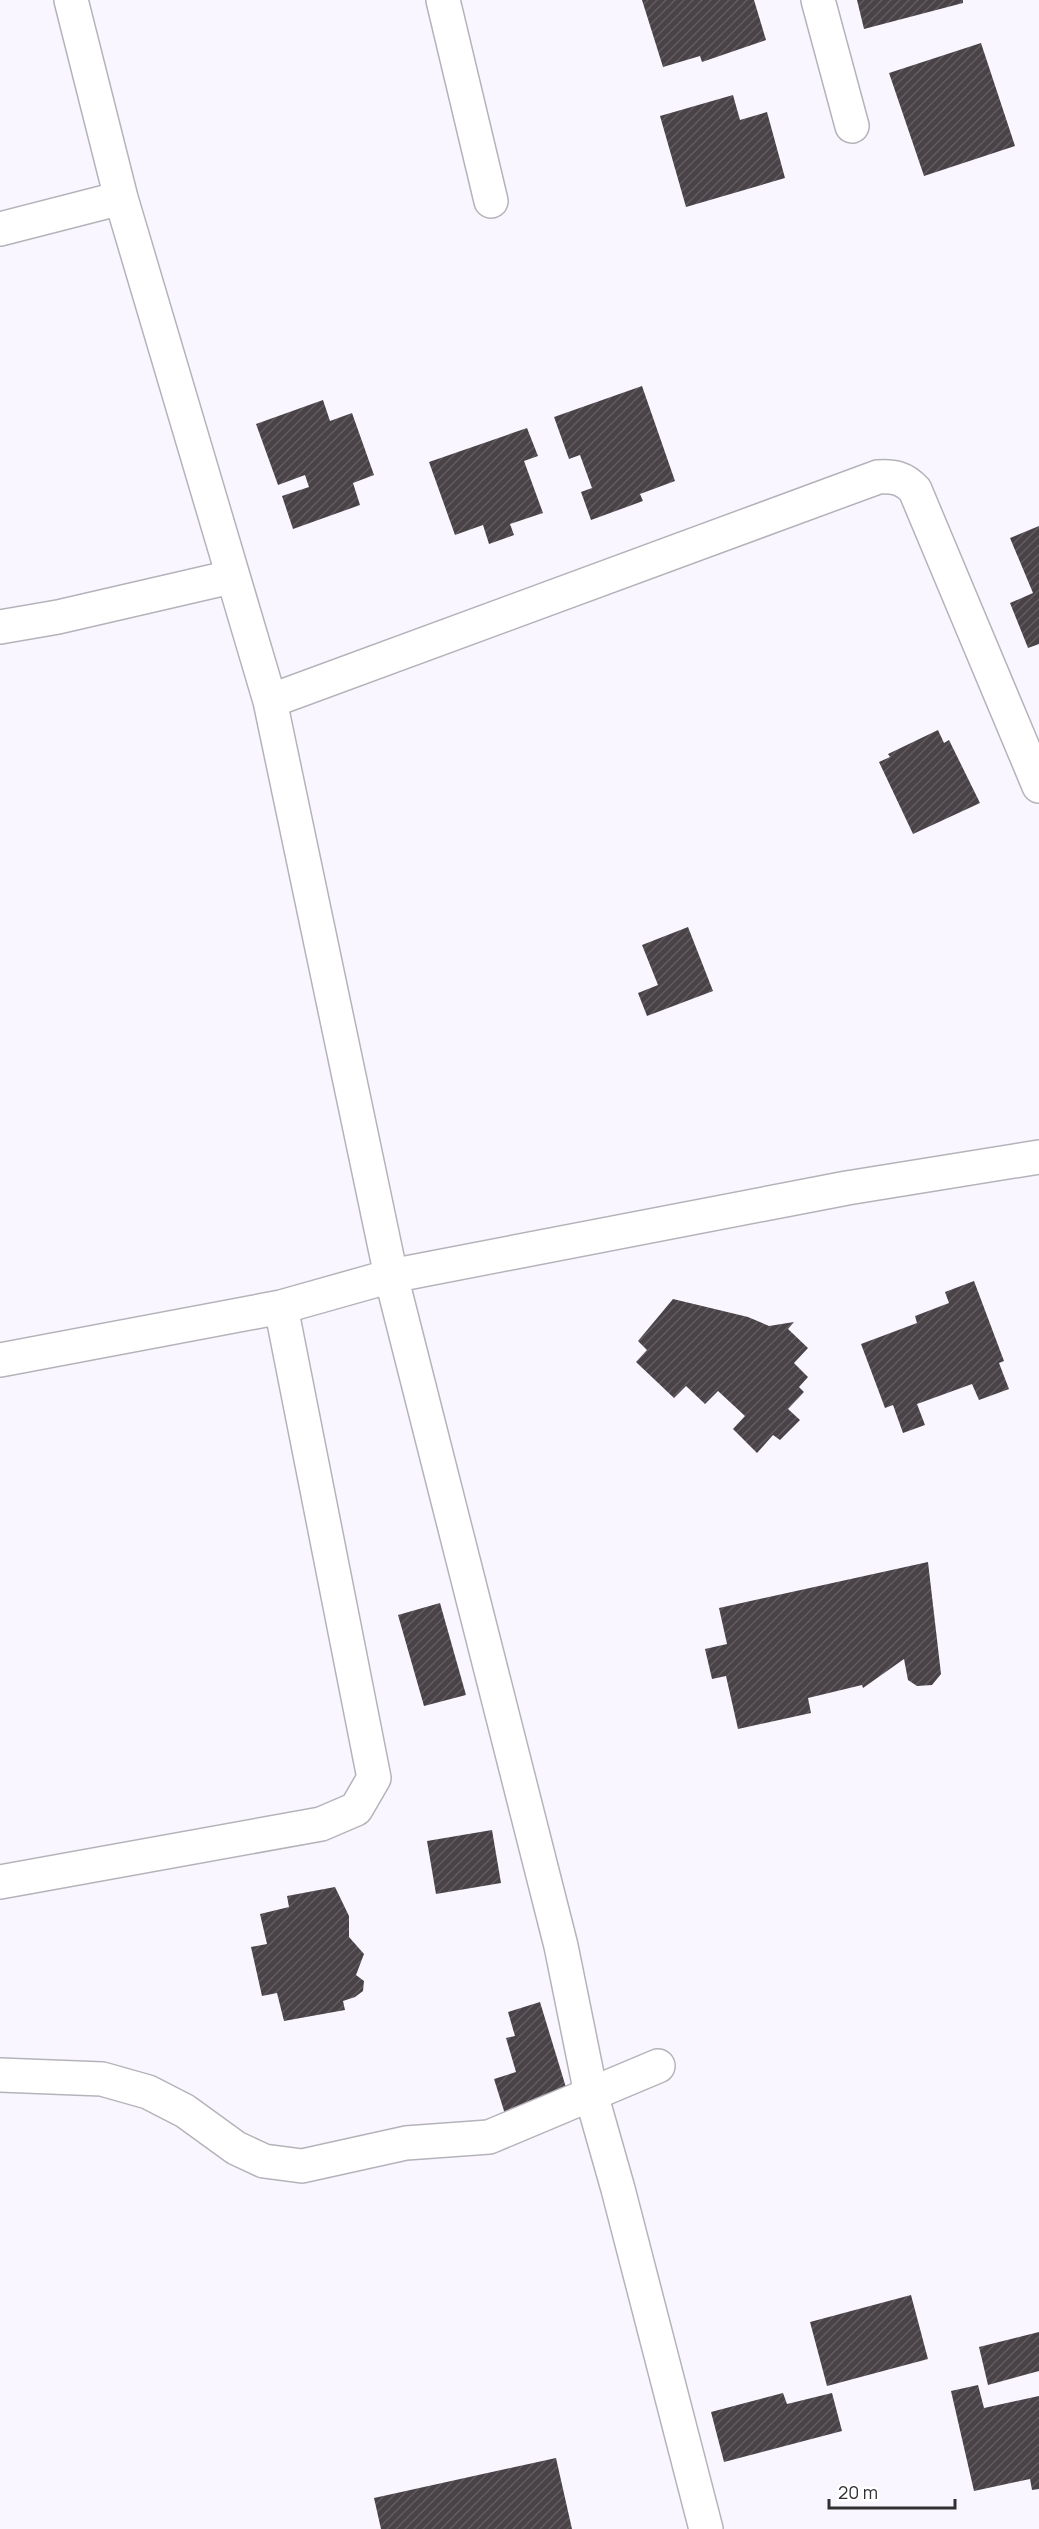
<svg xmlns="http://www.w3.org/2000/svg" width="1039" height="2529" font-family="Manrope,sans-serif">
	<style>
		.building { fill: url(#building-hatch) }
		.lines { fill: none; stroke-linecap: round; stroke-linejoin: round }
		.minor-casing { stroke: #b5b3ba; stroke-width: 36 }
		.minor { stroke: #fff; stroke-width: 33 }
	</style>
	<defs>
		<pattern id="building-hatch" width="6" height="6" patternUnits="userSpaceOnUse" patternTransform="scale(1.5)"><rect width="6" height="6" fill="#494347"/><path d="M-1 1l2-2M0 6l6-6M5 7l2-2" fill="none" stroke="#615c60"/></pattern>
	</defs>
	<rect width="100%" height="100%" fill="#f9f6ff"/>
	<path class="building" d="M642,0H754L766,40L702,62L700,56L663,67Z
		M857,0H963V3L864,29Z
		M981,43L1015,146L924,176L889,73Z
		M733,95L740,120L767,112L785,178L686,207L660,116Z
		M642,386L675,481L640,494L643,501L591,520L581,492L592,488L580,455L569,459L554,417Z
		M323,400L330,421L352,413L374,475L353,483L360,505L293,529L282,496L309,487L305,475L278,485L256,424Z
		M527,428L538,456L524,461L543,513L510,524L514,535L489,544L483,525L455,535L429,462Z
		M1039,526V644L1028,648L1010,603L1033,593L1010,538Z
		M938,730L944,743L949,740L980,803L913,834L879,762L890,757L888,754Z
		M688,927L713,991L647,1016L638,993L658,985L642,945Z
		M974,1281L1004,1361L999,1363L1009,1389L979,1400L972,1384L917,1404L925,1425L903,1433L893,1405L885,1408L861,1344L917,1323L915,1316L949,1303L945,1292Z
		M673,1299L748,1317L769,1326L794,1322L788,1329L808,1348L794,1363L808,1377L799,1387L804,1392L788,1409L800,1420L780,1440L773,1435L757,1453L733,1429L745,1416L718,1391L705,1404L686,1386L674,1398L636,1362L647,1350L638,1341Z
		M928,1562L941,1674L932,1685L917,1686L908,1680L904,1659L863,1688L862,1685L808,1698L811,1713L738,1729L726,1676L712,1679L705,1649L727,1644L719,1608Z
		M440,1603L466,1695L424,1706L398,1615Z
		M492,1830L501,1883L436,1894L427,1841Z
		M335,1887L349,1916V1937L364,1954L356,1975L364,1981L363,1991L355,1997L343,2001L345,2010L284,2021L277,1993L262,1996L251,1947L267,1944L260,1914L289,1907L287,1896Z
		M540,2002L568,2094L505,2114L494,2079L516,2072L506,2038L515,2036L508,2012Z
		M911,2295L928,2359L827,2386L810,2322Z
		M1039,2332V2371L988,2385L979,2347Z
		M978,2385L984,2408L1039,2396V2489L1032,2490L1030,2479L974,2491L951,2391Z
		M783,2393L787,2404L832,2393L842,2431L724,2462L711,2412Z
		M556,2458L572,2529H381L374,2498Z"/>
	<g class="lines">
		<g class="minor-casing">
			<path id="minor" d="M71,0L121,198L270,701L391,1276L561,1946L591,2094L618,2189L706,2529
				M443,0L491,201
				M818,0L852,126
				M0,229L121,198
				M0,627L58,617L231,577
				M270,701L878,477C894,476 904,478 915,490L1039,786
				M0,1360L281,1307L391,1276L847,1188L1039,1157
				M0,1882L321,1824L356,1809L374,1778L281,1307
				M0,2075L102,2079L148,2092L185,2111L236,2148L264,2161L302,2166L406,2143L489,2137L658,2066"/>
		</g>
		<use href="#minor" class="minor"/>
	</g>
	<path d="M829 2499v9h126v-9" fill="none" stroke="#302f32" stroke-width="3"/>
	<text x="838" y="2499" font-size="18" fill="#302f32" stroke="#ffffff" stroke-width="4.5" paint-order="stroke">20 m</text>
</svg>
